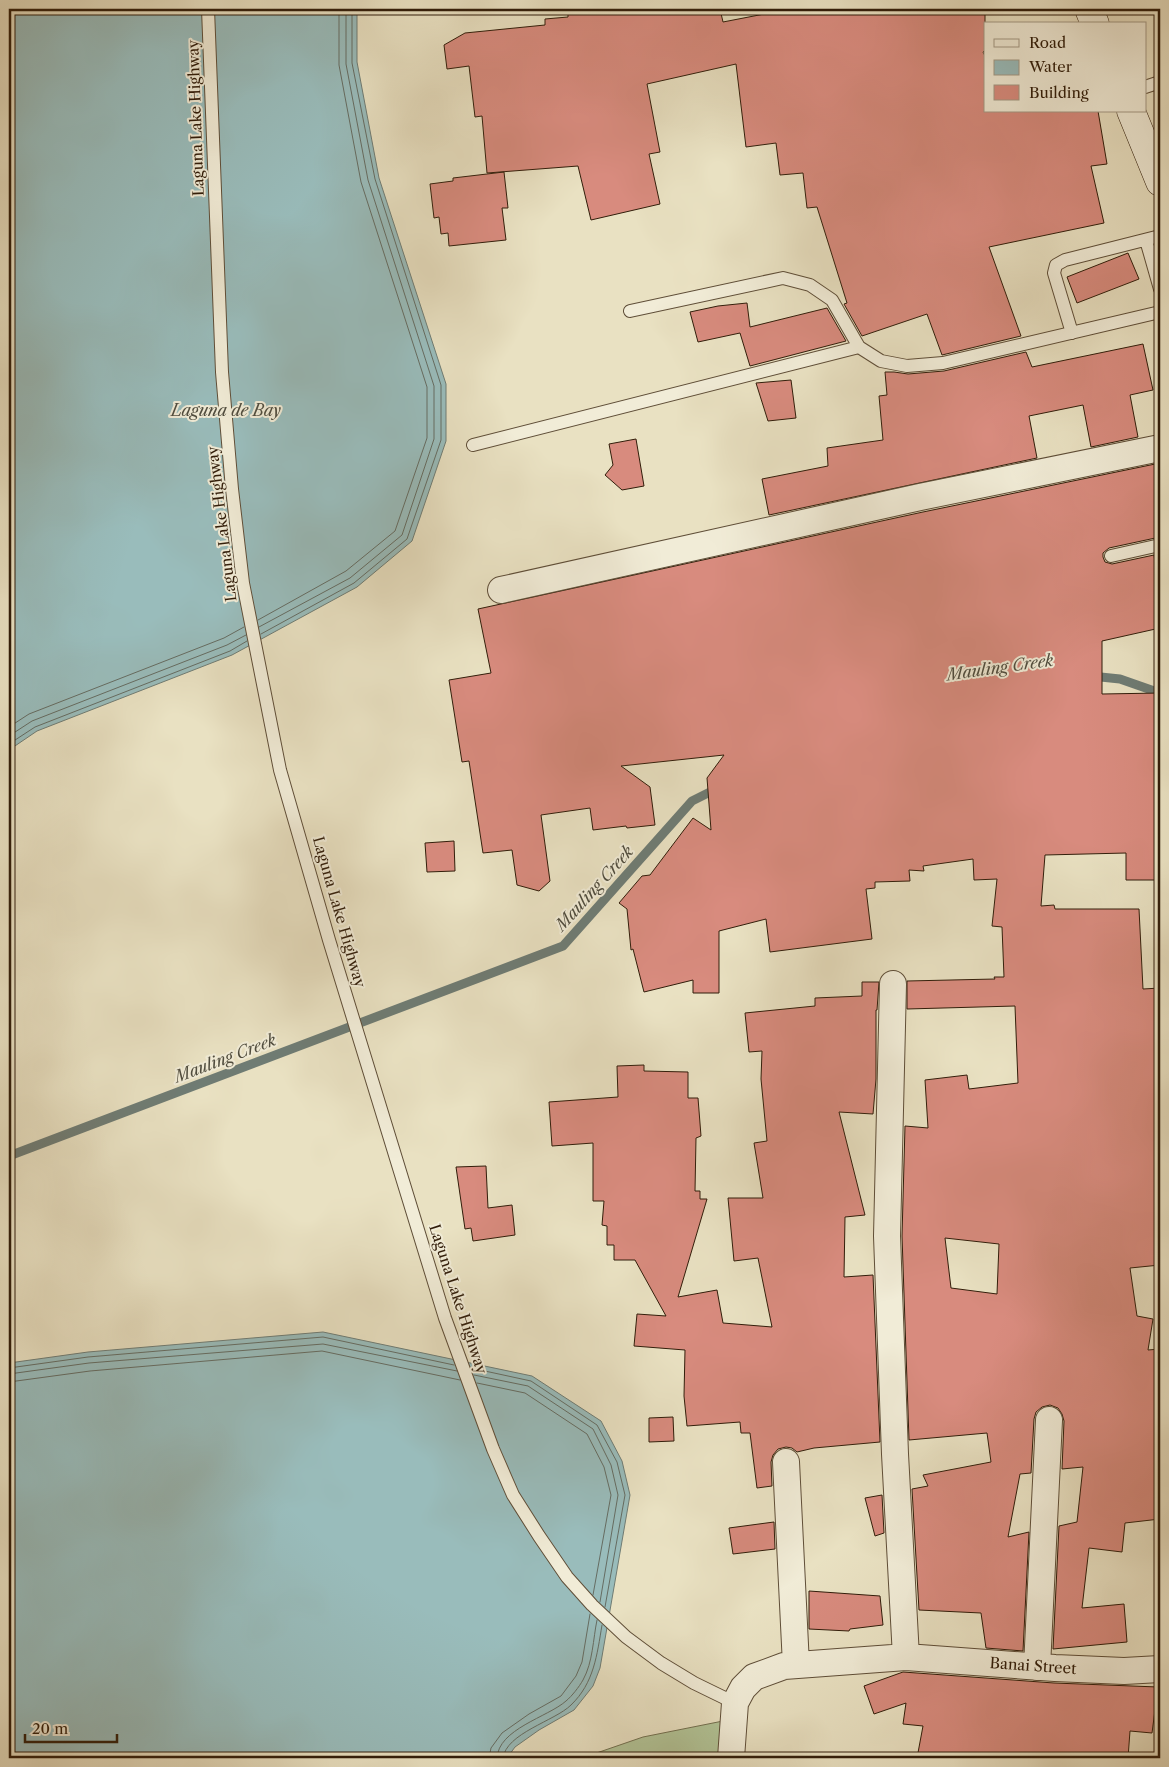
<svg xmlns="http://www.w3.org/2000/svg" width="1169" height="1767" font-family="'Libre Caslon Text',serif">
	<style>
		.green { fill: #b2c497; stroke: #727050 }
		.water { fill: #99bcbb; stroke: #6f7c74 }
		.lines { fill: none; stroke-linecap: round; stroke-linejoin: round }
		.shore { stroke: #656c62; stroke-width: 1 }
		.stream { stroke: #6f7c74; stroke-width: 9 }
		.building { fill: #d88b7e; stroke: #311d0a; fill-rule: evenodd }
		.lane-casing { stroke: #5f4e38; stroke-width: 14 }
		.street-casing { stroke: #5f4e38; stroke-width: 28 }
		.secondary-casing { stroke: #311d0a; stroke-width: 29 }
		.lane { stroke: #f1ecd7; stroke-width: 12 }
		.street { stroke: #f1ecd7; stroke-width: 26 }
		.secondary { stroke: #f1ecd7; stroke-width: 28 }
		.labels { text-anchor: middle; stroke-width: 4; stroke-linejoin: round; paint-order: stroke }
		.street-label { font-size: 15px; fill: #311d0a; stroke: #f1ecd7 }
		.water-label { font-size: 16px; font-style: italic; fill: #504d3f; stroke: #f1ecd7 }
	</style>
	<rect width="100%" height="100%" fill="#e9e1c2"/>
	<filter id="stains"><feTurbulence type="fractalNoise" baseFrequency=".004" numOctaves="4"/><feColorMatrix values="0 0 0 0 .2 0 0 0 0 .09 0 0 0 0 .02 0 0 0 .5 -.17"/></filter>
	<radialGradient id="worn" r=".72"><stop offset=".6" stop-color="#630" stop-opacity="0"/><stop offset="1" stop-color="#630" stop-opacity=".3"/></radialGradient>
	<path class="green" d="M728,1720L725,1758H582L643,1737Z"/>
	<path class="water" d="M9,9H357V62L379,178L446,384V441L412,541L357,587L232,655L37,731L9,750Z
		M323,1332L532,1376L601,1421L622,1461L630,1495L600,1668L593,1686L574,1710L539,1730L515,1747L507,1758H9V1363L88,1352Z"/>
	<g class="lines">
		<path class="shore" d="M258,620L346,571L395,531L427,438V387L361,182L339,65V9
			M259,627L350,578L402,535L434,439V386L368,180L346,64V9
			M261,634L354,583L407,539L441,440V385L375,179L352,63V9
			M9,727L29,714L224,638L244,627
			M9,736L32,721L227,645L246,635
			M9,744L35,727L230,651L247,641
			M9,1368L88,1357L323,1337L454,1365
			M471,1368L531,1381L597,1425L617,1462L625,1495L605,1607
			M9,1374L89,1363L323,1344L457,1371
			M474,1375L528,1386L593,1429L611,1465L618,1495L600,1602
			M9,1382L90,1371L322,1351L460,1380
			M477,1383L525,1393L587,1434L604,1467L611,1495L593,1595
			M489,1758L491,1748L502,1733L529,1714L561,1696L576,1676L582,1662L590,1614
			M497,1758C498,1729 548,1717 566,1701C572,1696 579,1687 583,1680C593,1662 593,1639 597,1620
			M503,1758C506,1733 555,1721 571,1705C594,1683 597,1655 602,1625"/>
		<path class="stream" d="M1091,676L1120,679L1160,693
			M9,1156L563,946L692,801L718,788"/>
	</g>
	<path class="building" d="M587,9H720L723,22L790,9H985V50L983,52L985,56V111H1098L1107,164L1091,166L1104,223L989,247L1021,336L942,355L927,314L862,336L844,304L847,303L817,207L807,208L803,173L780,175L776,143L746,147L736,64L647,84L660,152L649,154L660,204L591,220L578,166L487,173L482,116L475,117L469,66L447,69L444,45L465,33L545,25V19L568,17V11Z
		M504,172L508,208H502L506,240L449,246L448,233L441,234L439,217L434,218L430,184L453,181V178Z
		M1128,253L1139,279L1077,303L1067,277Z
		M747,303L750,327L827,308L846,341L750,366L740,333L698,342L690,312L718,306Z
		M1143,344L1153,390L1130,395L1138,437L1091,447L1083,405L1029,416L1037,458L769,515L762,479L828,466L827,448L883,440L879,396L887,395L885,372H894L908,374L944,371L1026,352L1032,367Z
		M791,380L796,418L768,421L756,383Z
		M636,439L644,486L622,490L605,475L613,465L609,444Z
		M1160,463V537L1109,548L1103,553V557L1105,562L1112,564L1154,555L1160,599V628L1102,641V694L1160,693V880H1126V853L1045,855L1041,906L1054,905L1055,909H1139L1143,989L1160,988V1158H1158L1160,1223H1158L1160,1265L1130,1268L1137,1316L1153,1319L1148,1350L1160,1349V1519L1125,1523L1122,1552L1089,1548L1082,1608L1124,1604L1127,1642L1053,1649L1059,1526L1077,1522L1083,1467L1062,1469L1064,1421L1062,1414L1058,1408L1050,1405L1042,1407L1036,1412L1034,1419L1031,1473L1020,1474L1008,1537L1029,1532L1023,1651L986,1648L981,1613L919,1610L912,1489L928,1486L923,1475L991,1462L987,1433L909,1440L902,1236L905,1126L928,1128L925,1080L967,1075L969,1089L1018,1083L1015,1006L907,1009V981L995,979L994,977H1004L1002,927L992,926L997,879L974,880L973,859L923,866L924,871L909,870L910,881L875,882V888L866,889L872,939L770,952L766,919L719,931V993H693V980L644,992L633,949L631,950L627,909L619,903L642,876L650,875L693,818L711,830L707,778L724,755L621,766L650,787L655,825L627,828L626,826L593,830L590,808L541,815L550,881L539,891L517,885L512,850L483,853L469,761L462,762L449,680L491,673L478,609L923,512ZM945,1238L999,1244L997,1294L951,1288Z
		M454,841L455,871L427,872L425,843Z
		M862,982H879L877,1010H876V1079L873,1114L839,1112L865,1215L845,1217L844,1277L873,1275L880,1442L814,1448L797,1452L792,1448L786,1447L778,1449L773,1455L771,1462L772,1486L757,1488L750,1433H741L740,1422L687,1426L684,1396L685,1350L634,1346L637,1314L666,1316L635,1260H614V1245H607V1226L602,1225L604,1201H593V1143L552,1146L549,1102L618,1097L617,1066L644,1065V1071L688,1072V1098H698L701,1136L696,1138L695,1191H700V1199H707L678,1297L717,1290L723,1323L772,1327L758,1258L734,1261L728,1198H763L754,1143L767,1141L761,1079L762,1051L749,1052L745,1013L815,1006V998L862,996Z
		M486,1166L488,1208L512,1205L515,1235L473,1241L471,1228L465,1229L456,1167Z
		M673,1417L674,1441L649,1442V1418Z
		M882,1495L884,1533L875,1536L865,1498Z
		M774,1522L775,1549L733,1554L729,1528Z
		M809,1591L880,1596L883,1625L850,1629L849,1631L809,1629Z
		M903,1672L1054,1683L1158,1687L1152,1733L1130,1731L1128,1758H917L923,1726L903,1724L906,1703L874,1714L864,1686Z"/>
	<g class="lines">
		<g class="lane-casing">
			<path id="lane" d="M208,9L222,372L232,489L243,583L280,770L329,940L445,1318L493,1449L513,1495L539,1536L567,1577L592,1605L626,1637L661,1663L694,1683L735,1703
				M1145,87L1160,82
				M1146,240L1160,289
				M630,311L783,278L810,285L832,300L859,347L881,361L907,366L943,363L1160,312
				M1072,333L1054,273L1056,265L1065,260L1160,236
				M473,445L859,347
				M1111,556L1160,545"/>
		</g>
		<g class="street-casing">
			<path id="street" d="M501,590L920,497L1160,448
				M893,984L887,1236L895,1454L906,1657
				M786,1462L796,1665
				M1037,1667L1049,1420
				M731,1758L735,1703L743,1688L754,1677L784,1666L906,1657L1055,1668L1124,1671L1160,1669"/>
		</g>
		<g class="secondary-casing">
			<path id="secondary" d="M1089,9L1095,24
				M1131,111L1160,182"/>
		</g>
		<use href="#lane" class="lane"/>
		<use href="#street" class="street"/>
		<use href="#secondary" class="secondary"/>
	</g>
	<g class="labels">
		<g class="street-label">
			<text transform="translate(196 118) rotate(-92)" y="5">Laguna Lake Highway</text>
			<text transform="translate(222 524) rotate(-97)" y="5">Laguna Lake Highway</text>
			<text transform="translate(339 912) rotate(74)" y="5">Laguna Lake Highway</text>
			<text transform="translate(458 1299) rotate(72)" y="5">Laguna Lake Highway</text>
			<text transform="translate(1033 1666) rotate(4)" y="5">Banai Street</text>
		</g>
		<g class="water-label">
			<text x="226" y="416">Laguna de Bay</text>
			<text transform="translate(1000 667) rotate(-8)" y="6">Mauling Creek</text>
			<text transform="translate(594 888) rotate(-48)" y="6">Mauling Creek</text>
			<text transform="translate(225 1058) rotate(-21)" y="6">Mauling Creek</text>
		</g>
	</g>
	<rect width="1169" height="1767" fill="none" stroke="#e9e1c2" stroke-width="30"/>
	<rect x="10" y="10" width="1149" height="1747" fill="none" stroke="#311d0a" stroke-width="2.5"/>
	<rect x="15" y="15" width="1139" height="1737" fill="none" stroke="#311d0a"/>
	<rect x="984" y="22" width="162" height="90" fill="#f1ecd7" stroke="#a49985"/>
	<rect x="994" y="39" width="25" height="8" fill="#f1ecd7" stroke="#a49985"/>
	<text x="1029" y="48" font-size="15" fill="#311d0a">Road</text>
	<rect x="994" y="60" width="25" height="15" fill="#99bcbb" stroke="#a49985"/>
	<text x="1029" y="72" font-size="15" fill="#311d0a">Water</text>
	<rect x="994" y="85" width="25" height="15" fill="#d88b7e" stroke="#a49985"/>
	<text x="1029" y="98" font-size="15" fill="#311d0a">Building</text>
	<path d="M25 1734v8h92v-8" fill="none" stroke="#311d0a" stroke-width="2.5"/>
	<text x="32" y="1734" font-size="15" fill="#311d0a" stroke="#f1ecd7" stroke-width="4" paint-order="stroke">20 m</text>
	<rect width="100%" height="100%" filter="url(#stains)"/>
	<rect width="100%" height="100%" fill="url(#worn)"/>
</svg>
